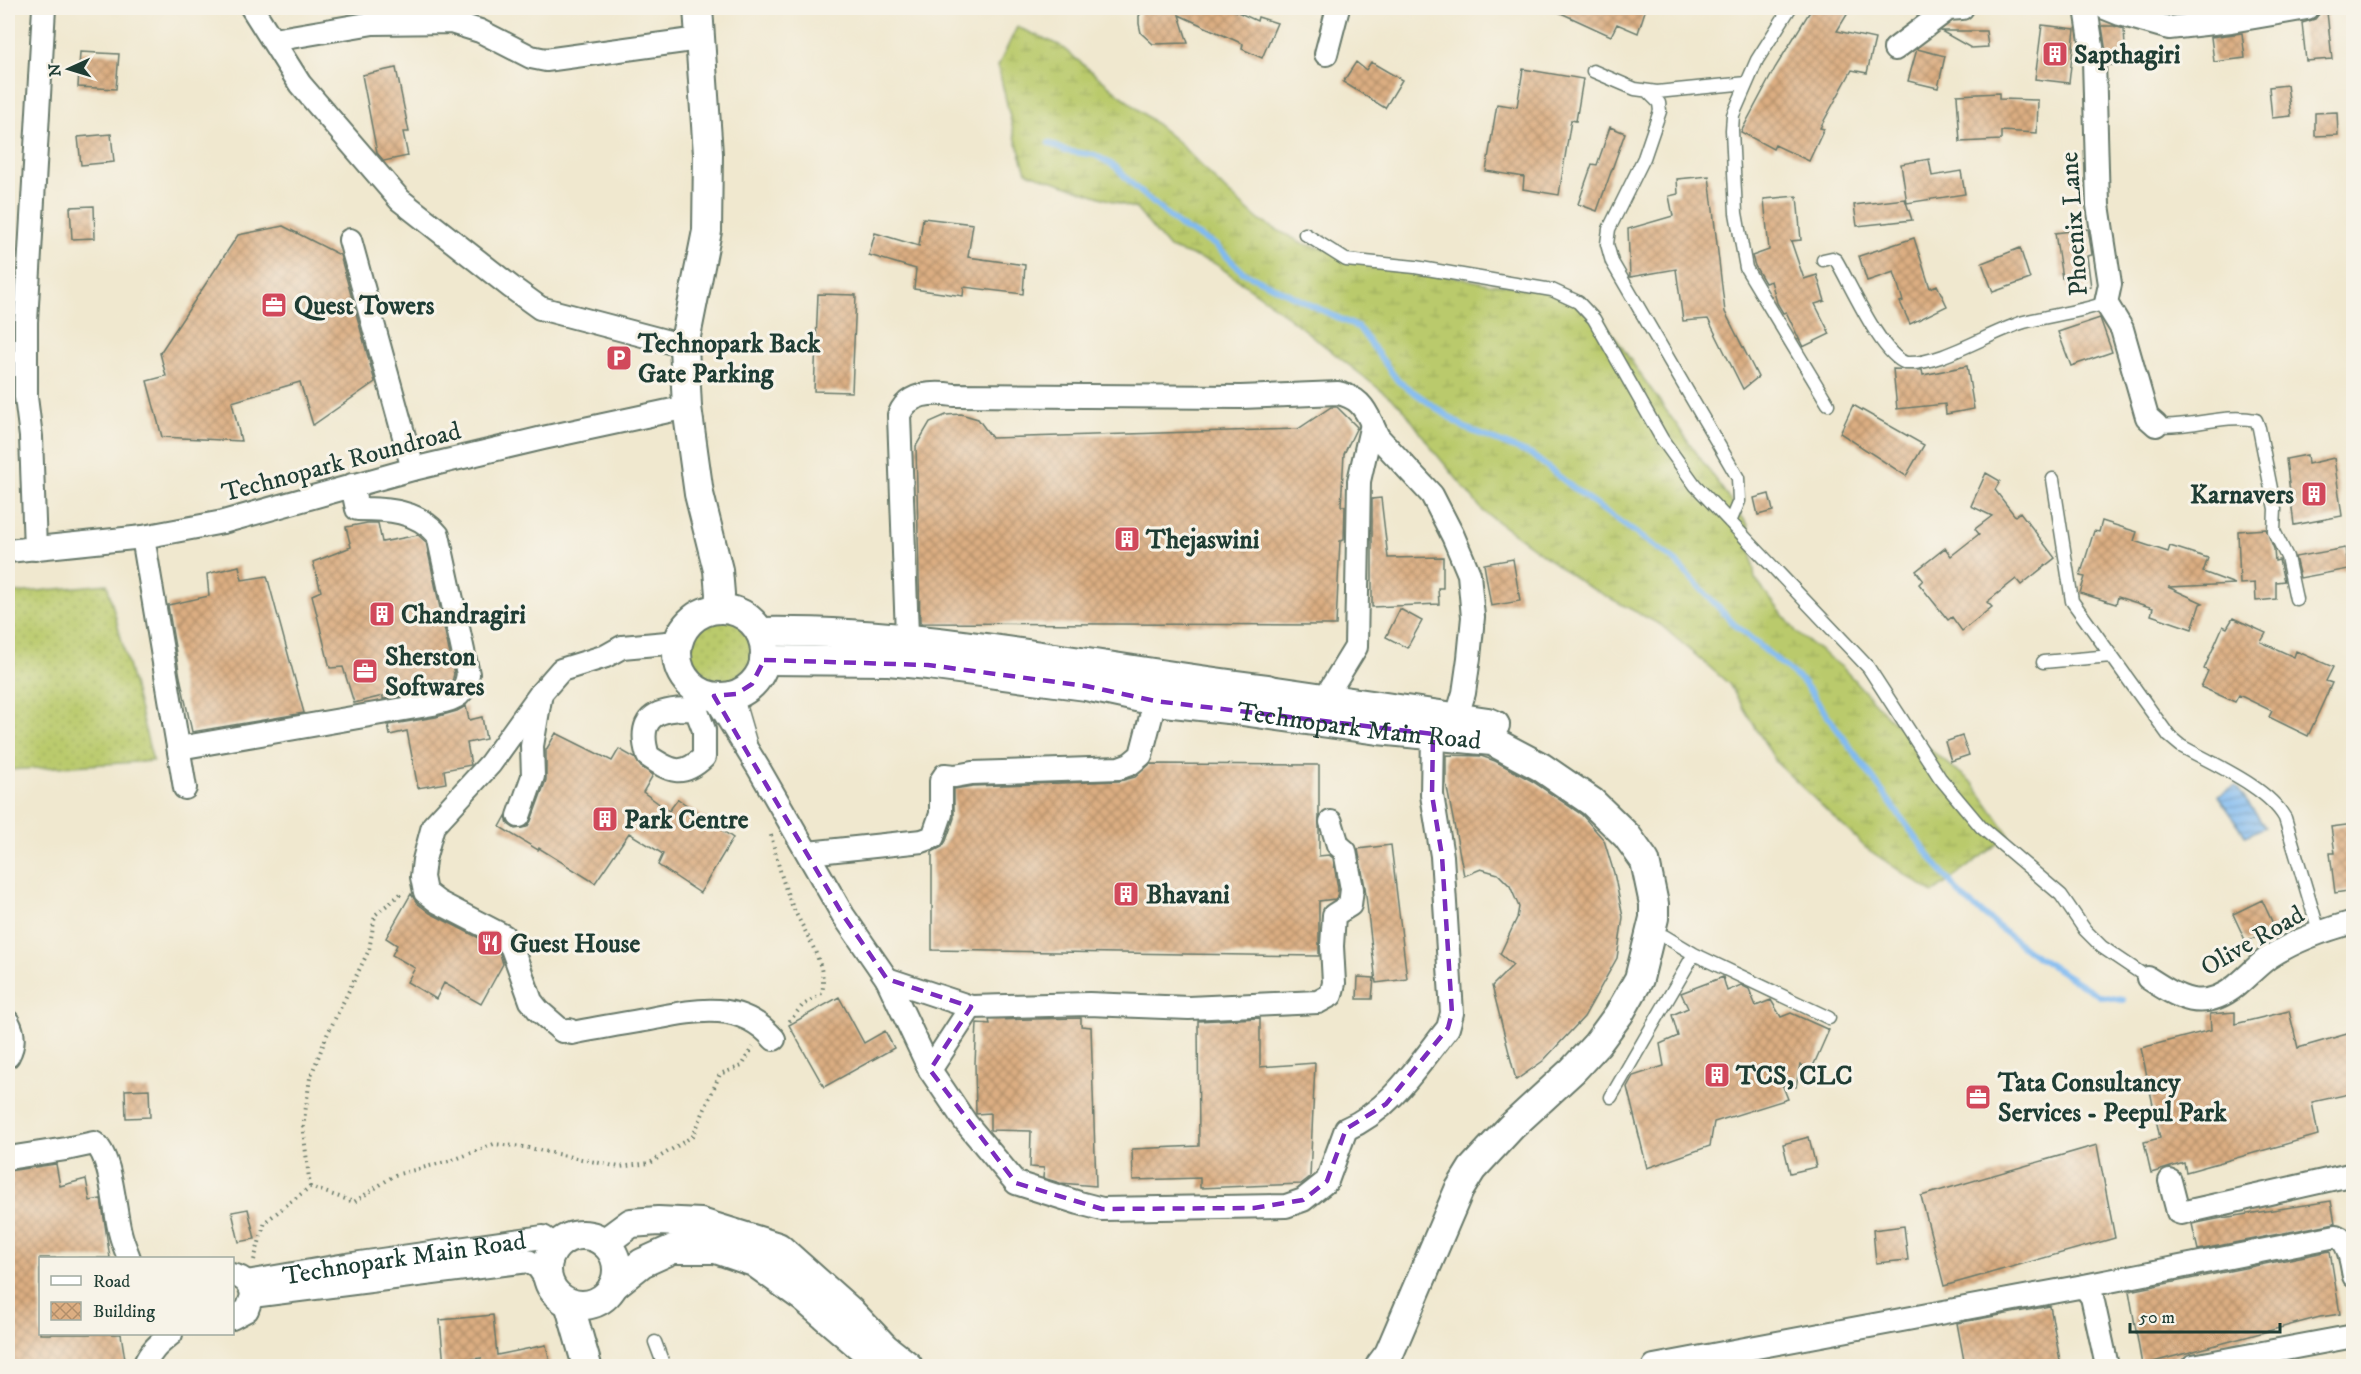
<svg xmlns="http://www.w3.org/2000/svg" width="2361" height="1374" font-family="'IM FELL DW Pica',serif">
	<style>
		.grass { fill: url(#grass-dots); stroke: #6c8450; stroke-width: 1.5 }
		.wetland { fill: url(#wetland-marsh); stroke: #6c8450; stroke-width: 1.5 }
		.water { fill: url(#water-rules); stroke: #4f7c92; stroke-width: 1.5 }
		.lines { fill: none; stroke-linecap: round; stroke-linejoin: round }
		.stream { stroke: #7fbaf1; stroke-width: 6 }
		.building { fill: url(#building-cross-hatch) }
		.service-casing { stroke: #68796a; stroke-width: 15 }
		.minor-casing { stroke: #68796a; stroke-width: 26 }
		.tertiary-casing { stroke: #68796a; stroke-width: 32 }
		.path { stroke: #68796a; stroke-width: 4; stroke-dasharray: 1.5 4.5; stroke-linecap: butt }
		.service { stroke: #fff; stroke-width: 12 }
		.minor { stroke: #fff; stroke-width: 22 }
		.tertiary { stroke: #fff; stroke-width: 28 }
		.marked { fill: none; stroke: #7b2cbf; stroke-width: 4.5; stroke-dasharray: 12 8; stroke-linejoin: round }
		.labels { text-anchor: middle; stroke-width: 6; stroke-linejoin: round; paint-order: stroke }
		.poi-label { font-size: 26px; font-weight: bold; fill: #1f3d34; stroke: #f7f3e8; text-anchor: start }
		.street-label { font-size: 26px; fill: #1f3d34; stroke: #f7f3e8 }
	</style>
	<defs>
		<pattern id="grass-dots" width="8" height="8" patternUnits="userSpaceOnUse" patternTransform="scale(1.5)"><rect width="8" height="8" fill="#baca6c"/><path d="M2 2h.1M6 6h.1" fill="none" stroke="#9fae5e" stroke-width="1.8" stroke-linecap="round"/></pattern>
		<pattern id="wetland-marsh" width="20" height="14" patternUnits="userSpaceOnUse" patternTransform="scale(1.5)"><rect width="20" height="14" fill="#baca6c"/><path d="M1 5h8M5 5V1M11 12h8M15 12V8" fill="none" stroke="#9fae5e"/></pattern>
		<pattern id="water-rules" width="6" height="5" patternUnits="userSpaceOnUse" patternTransform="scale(1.5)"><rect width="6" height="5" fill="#7fbaf1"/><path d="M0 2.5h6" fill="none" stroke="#6798c4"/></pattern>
		<pattern id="building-cross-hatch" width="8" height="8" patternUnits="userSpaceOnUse" patternTransform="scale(1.5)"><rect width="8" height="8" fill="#dcae82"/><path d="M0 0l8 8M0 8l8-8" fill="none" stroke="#b28f6b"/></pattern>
	</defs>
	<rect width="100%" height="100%" fill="#f7f3e8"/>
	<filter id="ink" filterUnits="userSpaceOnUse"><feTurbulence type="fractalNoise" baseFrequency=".0167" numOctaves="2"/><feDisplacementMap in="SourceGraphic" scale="12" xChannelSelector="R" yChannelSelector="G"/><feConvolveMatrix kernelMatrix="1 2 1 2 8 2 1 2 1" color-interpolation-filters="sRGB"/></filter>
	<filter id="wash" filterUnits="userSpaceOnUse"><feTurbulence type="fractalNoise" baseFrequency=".008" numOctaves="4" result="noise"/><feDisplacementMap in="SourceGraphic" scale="24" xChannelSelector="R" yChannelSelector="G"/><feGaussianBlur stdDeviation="1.35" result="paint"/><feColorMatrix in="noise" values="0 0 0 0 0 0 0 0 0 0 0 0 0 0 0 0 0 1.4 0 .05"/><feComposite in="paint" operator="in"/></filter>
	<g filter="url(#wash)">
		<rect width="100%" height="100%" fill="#f0e8cf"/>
		<path class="grass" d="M107,584L153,761L8,770V594Z
			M687 652a35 35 0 1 1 70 0a35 35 0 1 1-70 0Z"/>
		<path class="wetland" d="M1017,27L1059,45L1178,142L1225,190L1260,221L1304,244L1489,284L1543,288L1596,309L1638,371L1748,525L1755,579L1798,634L1843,668L1889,718L1973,783L2009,835L1933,893L1866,848L1777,763L1729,684L1661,625L1585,585L1484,512L1433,450L1402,407L1269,302L1214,263L1169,248L1136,209L1026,172L1013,130L998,66Z"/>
		<path class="water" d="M2236,786L2265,827L2246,836L2218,796Z"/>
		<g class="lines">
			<path class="stream" d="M1049,143L1065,151L1095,155L1116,167L1135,187L1180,226L1215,245L1243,272L1359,328L1398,381L1465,428L1532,455L1589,500L1674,560L1734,624L1804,683L1910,830L1961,896L2028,951L2100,996L2123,1000"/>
		</g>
		<g id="blocks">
			<path class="building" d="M1144,8H1229L1257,21L1258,17L1277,23L1262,58L1242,49L1243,44L1179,15L1188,43L1153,44L1141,33L1139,24V16Z
				M1550,8H1646L1638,33L1617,24L1611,36Z
				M1812,8H1851L1837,31L1875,39L1867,73L1852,70L1820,128L1824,129L1809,161L1775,145L1773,149L1741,132L1775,68Z
				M2327,12L2332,59L2306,61L2302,23L2315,19L2320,13Z
				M2042,25L2075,29L2069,83L2035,79Z
				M2102,26H2114L2124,29L2126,65H2108Z
				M1941,31H1986L1988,47L1971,48Z
				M2242,33L2245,58L2214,62L2211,37Z
				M1917,49L1945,56L1938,88L1908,81Z
				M80,52L119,54L116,89L78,87Z
				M1356,62L1366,70L1371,62L1402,80L1385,108L1343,82Z
				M396,68L409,132H403L408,156L384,161L377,153L362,75Z
				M1523,69L1583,79L1576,121L1571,120L1559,195L1523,189L1524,177L1486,171L1497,104L1517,107Z
				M2287,85L2291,116L2272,118L2269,87Z
				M1999,93V99L2038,100L2037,133L2001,131V140L1960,142L1957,95Z
				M2337,112L2338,135L2315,136V113Z
				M1610,127L1625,133L1597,211L1578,204L1592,164L1597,165Z
				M111,134L114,162L81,165L78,137Z
				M1929,159L1932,176L1961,171L1965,194L1907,203L1901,164Z
				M1709,176L1725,312L1758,377L1743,389L1708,319L1683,321L1676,269L1630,277L1628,229L1673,216L1669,196L1678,194L1677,179Z
				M1797,196L1801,240L1791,241L1804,279L1817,275L1825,301L1815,304L1830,334L1803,347L1786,312L1783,313L1777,303L1771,281L1765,283L1755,266L1752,256L1769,250L1764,199Z
				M1905,199L1912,220L1857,226L1854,205Z
				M94,206L95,238L72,239L70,207Z
				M923,218L973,224L968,257L1025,265L1023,294L964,287L963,296L914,289L916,269L869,255L875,233L919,246Z
				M283,226L340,255L375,382L313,425L300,382L232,402L241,441L162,437L147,381L166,376L160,353L238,235Z
				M2088,229L2092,255L2087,256L2091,287L2068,290L2067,277L2062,278L2055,233Z
				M1914,238L1930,288L1937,285L1947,306L1910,324L1900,302L1903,301L1894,272L1867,281L1859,256Z
				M2020,248L2030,279L1993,292L1982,263Z
				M818,294L856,295L852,392L814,391Z
				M2100,318L2112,352L2071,366L2058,332Z
				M1967,366L1974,409L1946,414L1945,404L1897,409L1893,369L1922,370L1923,375Z
				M1853,405L1924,445L1906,476L1840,433Z
				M1331,407H1337L1357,427L1344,454L1341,506H1345L1344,540L1340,541L1336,625L920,623L916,446L930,422L946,415L961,414L978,419L992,438L1298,429Z
				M2307,455L2308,464L2334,458L2342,516L2294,525L2286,459Z
				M1986,473L2000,481L1995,490L2015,516L2020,512L2055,558L2021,585L2016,579L1987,602L1992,607L1962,631L1952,617L1948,620L1919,584L1923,580L1916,571L1945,548L1951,556L1979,534L1975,529L1992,516L1971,506Z
				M1769,494L1773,511L1758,515L1754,498Z
				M1381,498L1388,558L1443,557V588H1438L1439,604L1372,607V499Z
				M2102,521L2137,532L2134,541L2168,552L2170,546L2208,558L2203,572L2235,584L2168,587L2203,603L2200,604L2192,629L2151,615L2153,608L2118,597L2116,604L2080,593L2085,577L2080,576L2094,531L2099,532Z
				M367,523H378L382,542L418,535L426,542L454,674L452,682L447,686L430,691L383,699V696L354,703L343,667L330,668L312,595L321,591L313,562L351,547L346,527Z
				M2266,529L2274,549L2275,561L2279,560L2284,581L2276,582V599L2256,601L2255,583L2240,584L2238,531Z
				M2345,548L2349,569L2300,578L2295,557Z
				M1513,559L1520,601L1491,606L1484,564Z
				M239,566L242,580L267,576L304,713L192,732L180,677L168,605L209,596L207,574Z
				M1400,609L1422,621L1407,648L1386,637Z
				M2233,618L2266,633L2261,642L2294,657L2296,651L2333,667L2326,681L2332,683L2308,736L2269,717L2272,711L2239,695L2235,702L2201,687L2208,671L2204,669L2223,626L2227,628Z
				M466,706L469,720L482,717L486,739L467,743L471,765L444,770L446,783L418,788L407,731L390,735L388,725L436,717L457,711Z
				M556,733L612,761L619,749L635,758L641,767L653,775L643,792L669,811L678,799L733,838L700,893L658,865L663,854L629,833L595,883L539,848L538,850L500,827L506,816L508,824L515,829L527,827L531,821L546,780V750Z
				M1962,736L1969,755L1951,761L1945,742Z
				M1446,755L1481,756L1495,761L1532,781L1582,815L1604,840L1614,873L1623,917L1617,958L1584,1017L1543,1061L1516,1080L1492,986L1513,965L1500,954L1517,918L1519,907L1510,886L1498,874L1481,869L1464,876L1446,783Z
				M1150,764L1319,765V856L1329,855L1333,858L1338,889L1337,897L1335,899L1319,901V956L932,950V852L942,847L946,841L954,818V789L973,786L1120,781L1135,777Z
				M2354,824V890L2335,893L2330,853H2335L2331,827Z
				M1391,845L1407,979L1376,983L1365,887L1358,849Z
				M411,894L417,903L430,913L481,939L480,941L500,954L503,964L481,1004L444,983L436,999L407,982L415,968L392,955L397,945L386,938Z
				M2262,900L2275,928L2246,942L2233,914Z
				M1358,977L1374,978L1372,999H1357Z
				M1723,977L1727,991L1741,985L1749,989L1756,1006L1771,1000L1781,1017L1791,1013L1829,1030L1811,1071L1800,1064L1796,1087L1782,1084L1788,1099L1714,1122L1710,1146L1647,1168L1627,1087L1633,1076L1664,1066L1660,1044L1678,1036L1672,1015L1688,1008L1681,993Z
				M839,997L864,1043L885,1031L894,1048L824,1087L789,1025Z
				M2289,1011L2298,1048L2354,1032V1093L2312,1102L2318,1135L2186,1172L2184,1163L2151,1173L2144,1142L2160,1138L2141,1048L2211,1030L2210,1014L2235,1012V1024Z
				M1081,1018V1026L1091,1027L1096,1186L1060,1183L1043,1178L1044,1168L1030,1167L1031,1131L990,1130V1113L976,1114L975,1063L977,1023L990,1024L989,1020Z
				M1260,1018V1067L1315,1063L1310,1177L1301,1184L1200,1188V1178L1133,1180L1132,1149L1199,1146L1198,1021Z
				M149,1089L150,1117L126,1118L125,1090Z
				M1809,1137L1816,1167L1790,1173L1783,1144Z
				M2097,1145L2115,1238L1944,1286L1921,1196Z
				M56,1164L60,1186L86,1179L90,1201L101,1199L110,1258H40V1334H121L126,1366H8V1171Z
				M2331,1201L2335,1223L2198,1250L2192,1224L2222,1218Z
				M248,1209L255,1239L239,1242L232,1212Z
				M1904,1226L1908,1260L1876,1263L1873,1230Z
				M2330,1251L2340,1314L2320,1317L2142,1365L2129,1291Z
				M2050,1306L2061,1366H1965L1957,1323Z
				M493,1315L497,1355L546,1345L551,1366H478L477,1359L482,1358L471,1359L472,1366H444L440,1320Z"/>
		</g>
	</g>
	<g filter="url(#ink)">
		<use href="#blocks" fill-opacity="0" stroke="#68796a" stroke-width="1.5"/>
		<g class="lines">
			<g class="service-casing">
				<path id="service" d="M1790,8L1757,60L1733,115L1732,130L1736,213L1746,268L1828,404
					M1593,71L1635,89L1657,92L1747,83
					M1647,91L1659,103L1660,111L1644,158L1609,229L1607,244L1612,262L1738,478L1739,501L1730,522
					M1305,234L1346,260L1415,267L1552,290L1578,302L1594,319L1662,439L1695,485L1868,667L1940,778L1981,827L2061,895L2085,930L2102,947L2148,978
					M1823,260L1832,258L1836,260C1850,283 1881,355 1906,363C1941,365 1990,332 2024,322C2052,315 2078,312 2106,303
					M2156,425C2188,429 2223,413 2256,420L2259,428L2275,509L2274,531L2287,557L2296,599
					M2053,479L2072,601L2169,736L2181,746C2213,764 2268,787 2285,818L2319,932
					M2043,662L2111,656
					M736,694L750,742
					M1664,936L1694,954L1829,1018
					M1611,1097L1694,954
					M655,1342L664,1366"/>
			</g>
			<g class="minor-casing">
				<g id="minor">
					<path d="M252,8L300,84L400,200L511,287L540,308L684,346"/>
					<path d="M2086,8L2094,60L2098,205L2110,284L2106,303L2122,329L2147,417L2156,425"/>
					<path d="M2105,8L2120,14L2169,28L2231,21L2307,8"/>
					<path d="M273,40L373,23L451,22L480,31L531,57L546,60L699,39"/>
					<path d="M1895,49L1948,9L1962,8"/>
					<path d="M1326,54L1338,8"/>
					<path d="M350,240L413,469"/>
					<path d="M143,537L185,788"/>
					<path d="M35,549L31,437L26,397V322L44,8"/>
					<path d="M8,551L143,537L223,522L413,469L543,438L687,407"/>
					<path d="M888,636L907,635L899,415C908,392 933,392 954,395L1241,397L1338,393C1357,397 1364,406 1372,424"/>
					<path d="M541,693L490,764L433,826L424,860L422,877L425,892L438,902L504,936L512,948L531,1001L539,1011L562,1031L569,1030L572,1033C596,1028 621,1024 645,1020C692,1011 739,998 774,1039"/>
					<path d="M714,696L759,769L843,915L887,979L930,1070L966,1123L1016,1183L1079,1203L1102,1209L1286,1206L1303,1200L1327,1181L1346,1129C1391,1110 1418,1065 1448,1028L1452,1013L1442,856L1432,795L1433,734"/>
					<path d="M1326,696L1356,647L1359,481L1372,424L1378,437L1432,495L1453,536L1469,574L1473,617L1469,658L1464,693L1457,716"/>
					<path d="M696,709L704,730V757C682,778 670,771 648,756C635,714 660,708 696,709L703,693"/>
					<path d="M179,748L433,704C454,698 464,699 468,674L438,535C417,510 387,509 357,509L352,485"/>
					<path d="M519,816L533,776L532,746L541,693L561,670L606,656L622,647L678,642"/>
					<path d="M808,853L922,841L933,837L941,814V781L945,775L955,776L972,773L1119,768L1130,764L1141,755L1155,701"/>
					<path d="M2148,978C2179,998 2202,1013 2236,986C2247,977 2257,966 2268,958C2293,941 2324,930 2354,922"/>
					<path d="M887,979L971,1007L1089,1004L1189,1008L1318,1002L1331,995L1334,983L1332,946L1334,915L1350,905L1352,889L1345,851L1338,845L1331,822"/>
					<path d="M8,1022C14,1033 14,1045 8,1056"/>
					<path d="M930,1070L971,1007"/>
					<path d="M8,1158L66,1149L94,1143C112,1155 114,1210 120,1232C122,1241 126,1250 129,1258"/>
					<path d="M2170,1181L2178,1212L2181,1213L2354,1174"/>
					<path d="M232,1275C244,1277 251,1284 252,1296L247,1310L232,1318"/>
					<path id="s1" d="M247,1282L346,1265L543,1237L549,1241L554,1250"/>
					<path d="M2084,1286L2336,1236C2350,1241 2351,1263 2354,1276"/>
					<path d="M252,1296L528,1261L538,1267L550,1285"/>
					<path d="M144,1366C150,1351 159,1344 171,1334"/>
					<path d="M1654,1366L2084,1286L2092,1297L2107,1366"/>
					<path d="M2193,1366L2354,1336"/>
				</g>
			</g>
			<g class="tertiary-casing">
				<g id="tertiary">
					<path d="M698,8L708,154L707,231L684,346L687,407L699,494L718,570L720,594L719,608"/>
					<circle cx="721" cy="653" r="44"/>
					<path d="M760,632C930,629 1098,669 1267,689"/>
					<path id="s2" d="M764,660L889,661L928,665L1086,686L1155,701L1228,709L1378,730L1492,741L1541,767L1592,802L1627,836L1645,861L1654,904V918L1639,979L1619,1014L1597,1044L1573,1070L1511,1127L1472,1169L1459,1190L1389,1354L1380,1366"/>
					<path d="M1248,687L1488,722L1495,725"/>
					<circle cx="582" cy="1270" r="35"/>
					<path d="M604,1243L631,1223L658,1221L701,1223L778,1247L851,1312L885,1348L908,1366"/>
					<path d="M613,1286L642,1263L673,1249H716L754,1262L804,1298L866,1351"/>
					<path d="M569,1303L587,1366"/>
				</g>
			</g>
			<path class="path" d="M771,835C776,855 781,877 789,898C799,925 829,963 822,993L802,1006L788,1023
				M310,1187L303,1128L310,1078L327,1035L369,950L375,915L404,891
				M254,1260L265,1222L310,1187L354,1202L395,1175L453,1160L494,1144L524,1147L619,1167L650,1163L693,1136L720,1074L742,1066L753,1047"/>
			<use href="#service" class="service"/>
			<use href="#minor" class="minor"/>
			<use href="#tertiary" class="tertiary"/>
		</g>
	</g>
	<path class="marked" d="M764,660L928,665L1086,686L1155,701L1433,734L1432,795L1442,856L1452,1013L1448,1028L1386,1104L1346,1129L1327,1181L1303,1200L1254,1208L1102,1209L1016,1183L930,1070L971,1007L887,979L843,915L714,696L736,694L752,684Z"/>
	<defs>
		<g id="building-square" transform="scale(1.35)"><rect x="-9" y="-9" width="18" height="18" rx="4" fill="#d1495b" stroke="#f7f3e8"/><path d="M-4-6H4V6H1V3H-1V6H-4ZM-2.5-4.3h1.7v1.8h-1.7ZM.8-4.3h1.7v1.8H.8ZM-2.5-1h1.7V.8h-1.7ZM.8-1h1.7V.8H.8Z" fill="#fff"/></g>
		<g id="office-square" transform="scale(1.35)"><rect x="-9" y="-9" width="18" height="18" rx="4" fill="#d1495b" stroke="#f7f3e8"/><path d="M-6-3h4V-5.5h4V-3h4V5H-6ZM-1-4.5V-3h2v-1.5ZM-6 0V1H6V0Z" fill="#fff"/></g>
		<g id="parking-square" transform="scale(1.35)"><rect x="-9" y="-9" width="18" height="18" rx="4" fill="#d1495b" stroke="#f7f3e8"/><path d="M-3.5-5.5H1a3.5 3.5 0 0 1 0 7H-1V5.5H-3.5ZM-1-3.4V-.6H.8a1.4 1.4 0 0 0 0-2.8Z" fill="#fff"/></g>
		<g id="restaurant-square" transform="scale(1.35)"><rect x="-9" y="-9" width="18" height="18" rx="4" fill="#d1495b" stroke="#f7f3e8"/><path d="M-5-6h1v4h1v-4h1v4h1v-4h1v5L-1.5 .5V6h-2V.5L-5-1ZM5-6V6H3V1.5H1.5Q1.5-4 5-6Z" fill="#fff"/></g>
	</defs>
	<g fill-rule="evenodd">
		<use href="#building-square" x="2055" y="54"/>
		<use href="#office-square" x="274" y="305"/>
		<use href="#parking-square" x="619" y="358"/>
		<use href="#building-square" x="2314" y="494"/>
		<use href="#building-square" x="1127" y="539"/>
		<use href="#building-square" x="382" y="614"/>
		<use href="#office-square" x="365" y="671"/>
		<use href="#building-square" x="605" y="819"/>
		<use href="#building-square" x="1126" y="894"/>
		<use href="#restaurant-square" x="490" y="943"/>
		<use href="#building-square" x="1717" y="1075"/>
		<use href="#office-square" x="1978" y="1097"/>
	</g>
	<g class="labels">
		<g class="poi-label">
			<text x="2074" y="63">Sapthagiri</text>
			<text x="294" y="314">Quest Towers</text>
			<text x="638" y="352">Technopark Back<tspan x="638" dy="30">Gate Parking</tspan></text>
			<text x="2294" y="503" text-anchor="end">Karnavers</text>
			<text x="1146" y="548">Thejaswini</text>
			<text x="401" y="623">Chandragiri</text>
			<text x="385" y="665">Sherston<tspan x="385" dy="30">Softwares</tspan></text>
			<text x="624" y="828">Park Centre</text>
			<text x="1146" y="903">Bhavani</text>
			<text x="510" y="952">Guest House</text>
			<text x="1736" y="1084">TCS, CLC</text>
			<text x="1998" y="1091">Tata Consultancy<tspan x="1998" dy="30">Services - Peepul Park</tspan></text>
		</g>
		<g class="street-label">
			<text transform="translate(2073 224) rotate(-94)" y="9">Phoenix Lane</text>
			<text transform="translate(341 461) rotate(-15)" y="9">Technopark Roundroad</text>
			<text dy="9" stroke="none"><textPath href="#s2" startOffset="600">Technopark Main Road</textPath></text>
			<text transform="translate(2252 940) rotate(-30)" y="9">Olive Road</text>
			<text dy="9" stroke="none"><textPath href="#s1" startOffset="159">Technopark Main Road</textPath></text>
		</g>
	</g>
	<rect width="2361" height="1374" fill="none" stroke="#f7f3e8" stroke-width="30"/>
	<rect x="39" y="1257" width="195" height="78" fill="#f7f3e8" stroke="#a1aaa0" stroke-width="1.5"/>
	<rect x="51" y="1276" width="30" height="9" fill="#ffffff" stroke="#a1aaa0" stroke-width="1.5"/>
	<text x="93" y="1287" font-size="18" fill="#1f3d34">Road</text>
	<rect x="51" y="1302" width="30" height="18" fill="url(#building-cross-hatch)" stroke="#a1aaa0" stroke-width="1.5"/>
	<text x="93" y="1317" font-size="18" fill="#1f3d34">Building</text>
	<g transform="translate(69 69) rotate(266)" stroke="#f7f3e8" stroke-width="4.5" paint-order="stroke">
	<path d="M0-4.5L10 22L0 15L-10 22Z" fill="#1f3d34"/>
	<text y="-9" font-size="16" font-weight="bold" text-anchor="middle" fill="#1f3d34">N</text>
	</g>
	<path d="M2130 1323v9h150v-9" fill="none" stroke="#1f3d34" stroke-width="3"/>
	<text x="2139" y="1323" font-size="18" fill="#1f3d34" stroke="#f7f3e8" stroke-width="4.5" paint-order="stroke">50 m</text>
</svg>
